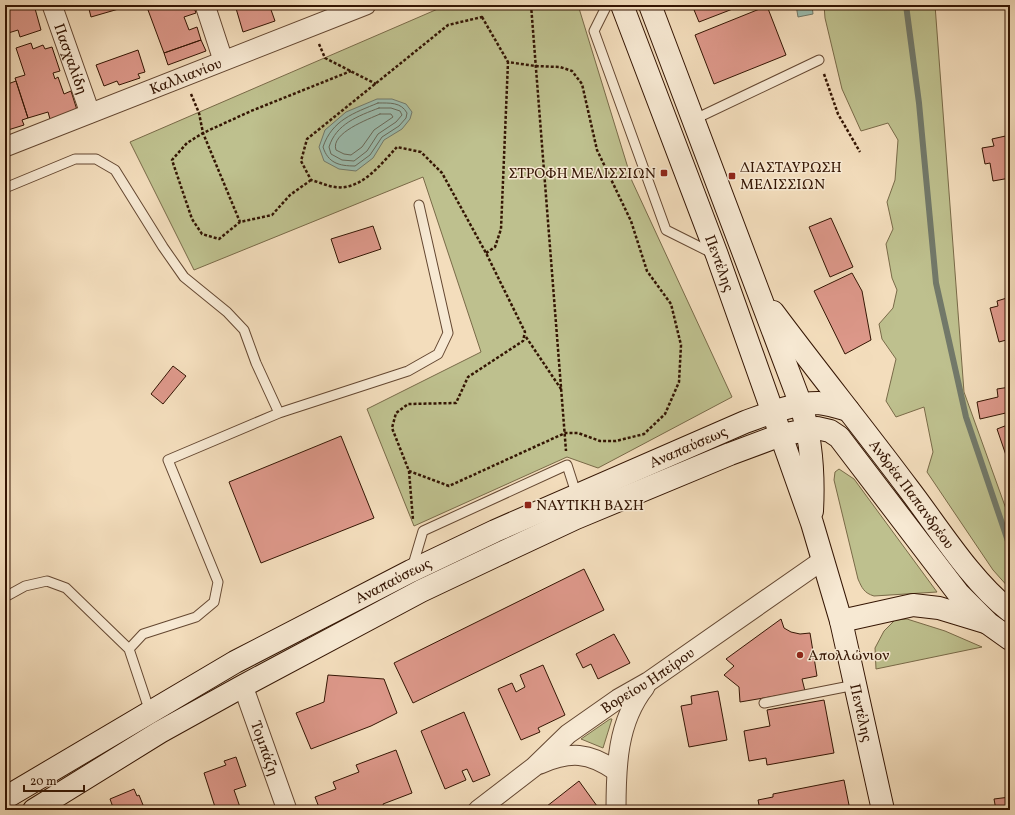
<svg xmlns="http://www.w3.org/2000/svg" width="1015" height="815" font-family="Vollkorn,serif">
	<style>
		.green { fill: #bec08e; stroke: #796a48 }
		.water { fill: #9bbcae; stroke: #72796a }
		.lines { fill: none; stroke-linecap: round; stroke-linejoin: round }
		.shore { stroke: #686858; stroke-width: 1 }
		.stream { stroke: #72796a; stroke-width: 6 }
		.building { fill: #dd988a; stroke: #341503 }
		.lane-casing { stroke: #644731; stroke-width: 11 }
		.street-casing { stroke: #644731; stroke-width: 21 }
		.secondary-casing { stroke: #341503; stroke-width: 24 }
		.path { stroke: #341503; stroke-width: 2.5; stroke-dasharray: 3 2; stroke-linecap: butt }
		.lane { stroke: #f7e9d3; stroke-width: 9 }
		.street { stroke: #f7e9d3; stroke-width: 19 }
		.secondary { stroke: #f7e9d3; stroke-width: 22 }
		.poi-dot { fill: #8f2418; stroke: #f7e9d3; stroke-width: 1.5 }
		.labels { text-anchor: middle; stroke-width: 3; stroke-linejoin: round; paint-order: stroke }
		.street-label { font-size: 15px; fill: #341503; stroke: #f7e9d3 }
		.poi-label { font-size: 15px; fill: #341503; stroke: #f7e9d3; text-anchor: start }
	</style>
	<rect width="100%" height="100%" fill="#f3ddbc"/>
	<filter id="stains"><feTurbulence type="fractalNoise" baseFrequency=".005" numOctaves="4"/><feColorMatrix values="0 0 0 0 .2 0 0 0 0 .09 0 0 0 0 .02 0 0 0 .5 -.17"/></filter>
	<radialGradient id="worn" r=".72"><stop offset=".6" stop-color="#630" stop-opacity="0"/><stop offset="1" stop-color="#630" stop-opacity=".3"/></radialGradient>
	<path class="green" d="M447,5H578L632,181L732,397L598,468L567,457L414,526L367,409L481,352L423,177L194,270L130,142Z
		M824,5H935L964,392L1010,520V589L993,570L927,472L933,452L924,407L896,417L886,401L896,359L882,339L879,324L893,308L897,290L892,278L886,244L893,229L887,202L895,180L898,140L888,123L861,131L842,89L825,18Z
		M839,469L854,479L937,592L874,596C864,593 862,588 858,579L834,480L835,472Z
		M907,619L945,631L982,647L876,669L875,648L884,631L895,620Z
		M610,719H612L603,748L581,739Z"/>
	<path class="water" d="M796,5H812L813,14L798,17Z
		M377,99H392L406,104L412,112L410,119L402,129L384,140L373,158L356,171L339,169L324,161L319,147L325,130L346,112Z"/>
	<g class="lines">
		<path class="shore" d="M378,103C390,103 401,102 407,113L406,118L399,126L382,137L370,155L355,166C339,166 328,163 323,147C332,120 354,113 378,103Z
			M379,108H391L400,111L402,115L396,122L378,134L367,151L354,161L342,160L331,154L329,147C336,124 358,116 379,108Z
			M380,114H391L393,117L374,130L362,147L351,155L344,154L336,150C330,133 369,119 380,114Z"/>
		<path class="stream" d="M906,5L919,103L936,283L966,417L1010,547"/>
	</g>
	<path class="building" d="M9,5H34L41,30L20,37L18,30L5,34V6Z
		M88,5H121L122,8L91,17Z
		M161,5H193L196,13L184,17L189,30L197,27L201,40L164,53L148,10Z
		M235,5H276L270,7L275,21L243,32Z
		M692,5H743L699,22Z
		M767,6L786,55L714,84L695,35Z
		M201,40L206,51L168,65L164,53Z
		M31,43L33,49L43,45L45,49L52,47L60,71L53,73L55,79L58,77L64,94L71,91L77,110L50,119L48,112L28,118L15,78L25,75L16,48Z
		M138,50L145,72L138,74L140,78L119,85L117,81L104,86L96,65Z
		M16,81L28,118L22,120L24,125L8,130L5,125V85Z
		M1010,135V178L993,181L990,163L985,164L982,148L994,146L992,139Z
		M831,218L853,267L830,277L809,227Z
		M373,226L381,249L339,263L331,239Z
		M852,273L862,291L871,340L845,354L814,291Z
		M1010,297V339L999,342L990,308L998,306L997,301Z
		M173,366L186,376L163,404L151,394Z
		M1010,387V412L980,419L977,402L998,397L997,389Z
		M1010,424V467L997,429Z
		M341,436L374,518L261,563L229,482Z
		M584,569L604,610L413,703L394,663Z
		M781,619L784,628L791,632L800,634L810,633L817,676L802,679L805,691L740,702L739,687L724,675L734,666L726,659Z
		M614,634L630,663L598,679L591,664L583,668L576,654Z
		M543,665L565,715L538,728L540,732L521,740L498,689L512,683L516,692L525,687L520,675Z
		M328,675L384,679L397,713L371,726L311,749L296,713L324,702Z
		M718,691L727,740L689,747L681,706L692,704L691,696Z
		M824,700L834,753L767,765L766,758L749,761L744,731L770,726L767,710Z
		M464,712L490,775L473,782L467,769L462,771L466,780L445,789L421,731Z
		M396,750L412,793L383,804L385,810H320L315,797L336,789L333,782L359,772L356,765Z
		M236,757L246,786L234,790L241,810H216L204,773L226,765L224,761Z
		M844,780L850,810H760L758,800L773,797V794Z
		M579,781L597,806L593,810H542Z
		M134,789L137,796L139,795L145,810H114L110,799Z
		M1010,797V810H996L994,799Z"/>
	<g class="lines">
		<g class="lane-casing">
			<path id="lane" d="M607,5L594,31L666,230L714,254
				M693,120L819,60
				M5,188L75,159H96L115,170L163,247L184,277L227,312L244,330L256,363L279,413
				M412,568L423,531L567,465L577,496
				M5,597L25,586L47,581L66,588L129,649L150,712
				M129,649L143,634L196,617L214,602L218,582L168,460L279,413L408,371L438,354L448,333L419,205
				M764,703L855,685"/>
		</g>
		<g class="street-casing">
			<g id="street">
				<path id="s1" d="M52,5L90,113"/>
				<path d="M205,5L223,60"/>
				<path id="s2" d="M5,147L366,5"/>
				<path id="s3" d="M243,686L287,810"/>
				<path d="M540,764C570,751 589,752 616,771"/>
				<path id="s4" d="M478,810L534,767L568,734L618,699L648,682L823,560"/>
				<path d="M616,810C616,767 617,722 645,687"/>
			</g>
		</g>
		<g class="secondary-casing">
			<g id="secondary">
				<path id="s5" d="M622,5L717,255L812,523L841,621L883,810"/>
				<path d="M650,5L801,405C812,441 814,474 812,511"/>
				<path id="s6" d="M773,312C817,371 864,429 908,488C938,527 971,581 1010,611"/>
				<path d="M841,621L913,605L939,608L985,622"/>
				<path id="s7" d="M5,798L235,662L411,571L495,531L745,422C767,414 794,403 818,403C828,404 838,407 848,410"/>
				<path d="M34,810L160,732L243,686L421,591L497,555L576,518L730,454L781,435L817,428L830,431L839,437L958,593L989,624L1010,639"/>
			</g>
		</g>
		<path class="path" d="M531,5L566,451
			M482,17L508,62L535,66L560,67L572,71L582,84L597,150L631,221L647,271L671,304L681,345L679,382L665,414L644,434L616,441H600L578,433H565L449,486L409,471L392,428L396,413L408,404L456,403L468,377L523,341L525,332L486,253L442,173L421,152L397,147C381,164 361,191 335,187C327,186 319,182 311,180L301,161L307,139L448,25Z
			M319,44L325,58L376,84
			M824,74L838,114L860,152
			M191,94L199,113L203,133L240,222
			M311,180L290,195L272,215L240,222L219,239L202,234L192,219L172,160L187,143L203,133L251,111L351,71
			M486,253L495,247L501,229L508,62
			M526,337L561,389
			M409,471L413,520"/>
		<use href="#lane" class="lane"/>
		<use href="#street" class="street"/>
		<use href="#secondary" class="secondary"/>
	</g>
	<g class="poi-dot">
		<rect x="660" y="169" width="8" height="8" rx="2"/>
		<rect x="728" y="172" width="8" height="8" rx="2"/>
		<rect x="524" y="501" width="8" height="8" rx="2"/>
		<circle cx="800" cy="655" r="4"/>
	</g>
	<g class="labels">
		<g class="street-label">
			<text dy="5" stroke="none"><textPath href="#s1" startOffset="57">Πασχαλίδη</textPath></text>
			<text dy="5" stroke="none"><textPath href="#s2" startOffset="194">Καλλιανίου</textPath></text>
			<text dy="5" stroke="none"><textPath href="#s5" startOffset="276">Πεντέλης</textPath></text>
			<text dy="5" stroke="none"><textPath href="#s7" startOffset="769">Αναπαύσεως</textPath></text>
			<text dy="5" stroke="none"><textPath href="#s6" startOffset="229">Ανδρέα Παπανδρέου</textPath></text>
			<text dy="5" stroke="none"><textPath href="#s7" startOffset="445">Αναπαύσεως</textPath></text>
			<text dy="5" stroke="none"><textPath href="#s4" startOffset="214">Βορείου Ηπείρου</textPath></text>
			<text dy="5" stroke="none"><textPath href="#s5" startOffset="748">Πεντέλης</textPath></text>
			<text dy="5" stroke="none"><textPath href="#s3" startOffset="66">Τομπάζη</textPath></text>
		</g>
		<g class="poi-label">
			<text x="740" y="172">ΔΙΑΣΤΑΥΡΩΣΗ<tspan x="740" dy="17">ΜΕΛΙΣΣΙΩΝ</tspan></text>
			<text x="656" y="178" text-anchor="end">ΣΤΡΟΦΗ ΜΕΛΙΣΣΙΩΝ</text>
			<text x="536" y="510">ΝΑΥΤΙΚΗ ΒΑΣΗ</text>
			<text x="808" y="660">Απολλώνιον</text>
		</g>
	</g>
	<rect width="1015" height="815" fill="none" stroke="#f3ddbc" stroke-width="20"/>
	<rect x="6" y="6" width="1003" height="803" fill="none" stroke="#341503" stroke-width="2"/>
	<rect x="10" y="10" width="995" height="795" fill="none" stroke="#341503"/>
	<path d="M24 785v6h60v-6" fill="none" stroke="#341503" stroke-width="2"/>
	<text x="30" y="785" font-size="12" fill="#341503" stroke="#f7e9d3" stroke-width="3" paint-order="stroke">20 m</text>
	<rect width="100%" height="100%" filter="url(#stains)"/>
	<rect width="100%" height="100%" fill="url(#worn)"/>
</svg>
